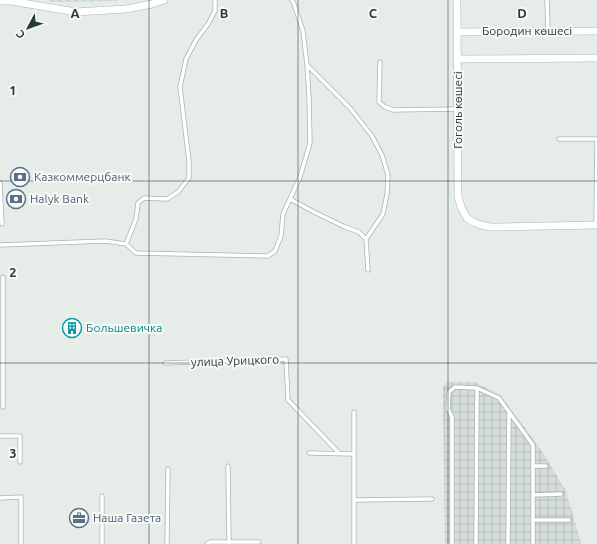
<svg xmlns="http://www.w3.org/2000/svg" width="597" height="544" font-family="Ubuntu,sans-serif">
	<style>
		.industrial { fill: url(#industrial-grid) }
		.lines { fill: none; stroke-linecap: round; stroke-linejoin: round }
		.lane-casing { stroke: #a9b5af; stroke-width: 5 }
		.street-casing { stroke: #a9b5af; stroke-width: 8 }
		.lane { stroke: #fff; stroke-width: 3.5 }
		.street { stroke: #fff; stroke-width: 7 }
		.grid { fill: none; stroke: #273d33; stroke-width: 1; stroke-opacity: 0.55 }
		.labels { text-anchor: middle; stroke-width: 4; stroke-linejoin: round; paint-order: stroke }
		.street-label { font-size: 12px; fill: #273d33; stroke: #f6faf7 }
		.service-label { font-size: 12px; fill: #4e5e75; stroke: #f6faf7; text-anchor: start }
		.culture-label { font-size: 12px; fill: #0d838f; stroke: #f6faf7; text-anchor: start }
		.grid-label { font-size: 13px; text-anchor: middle; font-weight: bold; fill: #273d33; stroke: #f6faf7; stroke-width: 4; stroke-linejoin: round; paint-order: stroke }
	</style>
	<defs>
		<pattern id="industrial-grid" width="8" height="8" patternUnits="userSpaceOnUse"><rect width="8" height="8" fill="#d4ddd7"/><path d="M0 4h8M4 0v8" fill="none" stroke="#b6bfb9"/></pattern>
	</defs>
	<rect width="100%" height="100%" fill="#e6ede9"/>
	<path class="industrial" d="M50,0H118L117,1L50,2Z
		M447,382H475L501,396L542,451L566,491L578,532L581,544H445L443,387Z"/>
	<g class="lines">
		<g class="lane-casing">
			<path id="lane" d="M547,0L548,31
				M380,62L379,102L385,107L393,110L458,109
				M307,65L350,108L372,136L382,155L388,175L387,194L383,214L366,239
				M559,139H597
				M0,183L2,224
				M290,199L314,212L345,227L359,232L366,239L368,270
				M596,225L597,140
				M126,244L136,219L138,203L144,198L167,199L178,192L189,178V161L180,87L186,59L196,40L208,24L215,11V0
				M0,245L105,241L126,244L136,253L268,256L275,251L281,236L283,214L300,177L310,143L309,97L307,65L303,31L294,4L292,0
				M3,277V407
				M165,363L286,359L288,400L339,453
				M0,436H20V462
				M309,453L354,454
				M228,466L229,543
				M533,466H546
				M533,495L561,494
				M102,496V544
				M0,498L21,497V544
				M354,500L432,499
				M533,520H569
				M167,544L168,469
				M207,544L210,542H259
				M354,544V412
				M452,544V417L448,409L449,392L455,387L477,388L499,398L533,445V544
				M476,544L477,388
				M508,544L509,412"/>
		</g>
		<g class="street-casing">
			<path id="street" d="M457,0L458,196L461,207L467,218L473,222L481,225L490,227H502L597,225
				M0,1H11L76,12L126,9L152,4L164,0
				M457,32L597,31
				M458,59L597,58"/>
		</g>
		<use href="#lane" class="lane"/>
		<use href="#street" class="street"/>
	</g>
	<path class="grid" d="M149,0V544M298,0V544M448,0V544M0,181H597M0,363H597"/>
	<defs>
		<g id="bank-ring" transform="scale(1)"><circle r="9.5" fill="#f6faf7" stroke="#5c6f8a" stroke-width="1.5"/><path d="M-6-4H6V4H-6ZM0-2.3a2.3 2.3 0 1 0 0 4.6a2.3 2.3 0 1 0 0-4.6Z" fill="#5c6f8a"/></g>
		<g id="building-ring" transform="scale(1)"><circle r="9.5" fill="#f6faf7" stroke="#0f9aa8" stroke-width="1.5"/><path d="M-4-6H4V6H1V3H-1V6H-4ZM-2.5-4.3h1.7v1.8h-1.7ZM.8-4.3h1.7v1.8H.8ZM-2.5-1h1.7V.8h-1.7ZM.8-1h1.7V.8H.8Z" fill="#0f9aa8"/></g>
		<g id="office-ring" transform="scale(1)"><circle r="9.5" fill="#f6faf7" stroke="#5c6f8a" stroke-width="1.5"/><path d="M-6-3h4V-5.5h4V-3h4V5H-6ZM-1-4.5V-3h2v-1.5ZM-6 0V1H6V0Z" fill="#5c6f8a"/></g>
	</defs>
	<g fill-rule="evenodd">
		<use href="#bank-ring" x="20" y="177"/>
		<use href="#bank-ring" x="16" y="199"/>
		<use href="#building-ring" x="72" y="328"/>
		<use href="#office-ring" x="79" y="518"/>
	</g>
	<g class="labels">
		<g class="street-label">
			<text x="527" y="35">Бородин көшесі</text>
			<text transform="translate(458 110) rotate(-90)" y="4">Гоголь көшесі</text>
			<text transform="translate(235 361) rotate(-2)" y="4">улица Урицкого</text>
		</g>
		<g class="service-label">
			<text x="34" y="181">Казкоммерцбанк</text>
			<text x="30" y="203">Halyk Bank</text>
			<text x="93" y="522">Наша Газета</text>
		</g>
		<g class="culture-label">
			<text x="86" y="332">Большевичка</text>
		</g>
	</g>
	<g class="grid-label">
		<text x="75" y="18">A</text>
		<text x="224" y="18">B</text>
		<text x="373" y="18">C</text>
		<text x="522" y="18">D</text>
		<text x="13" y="95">1</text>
		<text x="13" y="277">2</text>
		<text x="13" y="458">3</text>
	</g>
	<g transform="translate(28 28) rotate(229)" stroke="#f6faf7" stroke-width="3" paint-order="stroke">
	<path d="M0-3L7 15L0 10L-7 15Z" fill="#273d33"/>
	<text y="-6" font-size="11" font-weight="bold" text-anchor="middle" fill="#273d33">С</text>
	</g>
</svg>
